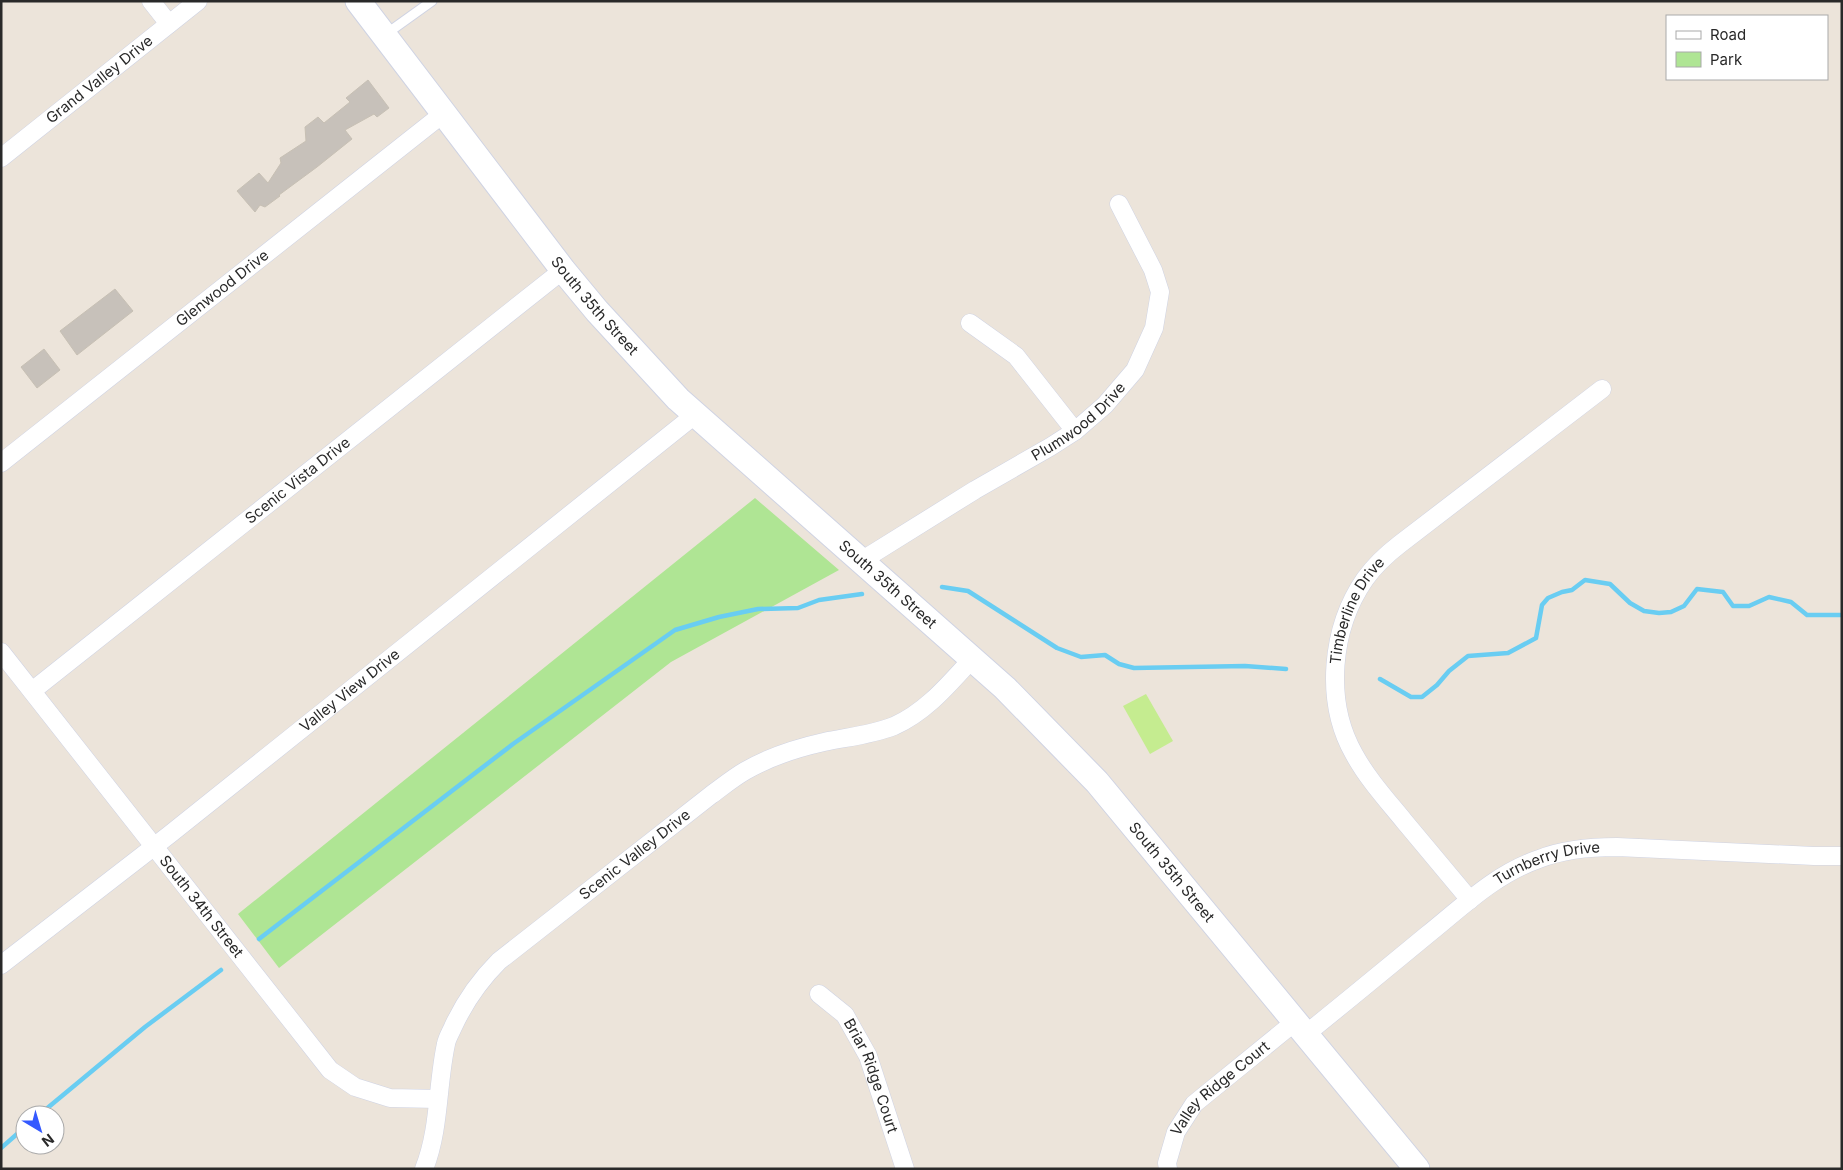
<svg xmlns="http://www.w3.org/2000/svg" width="1843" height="1170" font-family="Inter,sans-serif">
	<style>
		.green { fill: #afe594 }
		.pitch { fill: #c5ec90 }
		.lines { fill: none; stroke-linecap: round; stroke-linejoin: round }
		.stream { stroke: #69cdf2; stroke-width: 4.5 }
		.building { fill: #c7c1ba; stroke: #c7c0b4 }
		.lane-casing { stroke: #cfd3e3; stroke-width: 11 }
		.street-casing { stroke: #cfd3e3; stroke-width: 19 }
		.secondary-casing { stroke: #cfd3e3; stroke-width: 27 }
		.lane { stroke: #fff; stroke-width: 9 }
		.street { stroke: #fff; stroke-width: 18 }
		.secondary { stroke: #fff; stroke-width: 25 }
		.labels { text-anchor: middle; stroke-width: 4.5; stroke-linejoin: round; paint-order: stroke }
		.street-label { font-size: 15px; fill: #292929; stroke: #fff }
	</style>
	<rect width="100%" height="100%" fill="#ece4da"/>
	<path class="green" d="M755,498L839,570L671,662L279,968L238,914Z"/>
	<path class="pitch" d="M1146,694L1173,741L1150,754L1123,706Z"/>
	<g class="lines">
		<path class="stream" d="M942,587L968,591L1057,648L1081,657L1105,655L1119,664L1134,668L1245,666L1286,669
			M1380,679L1411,697H1422L1437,685L1449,671L1468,656L1508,653L1536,638L1542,605L1548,598L1562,592L1572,590L1585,580L1610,584L1630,603L1644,611L1659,613L1671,612L1684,606L1697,589L1723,592L1733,606H1749L1769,597L1791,602L1807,615H1842
			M259,939L513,744L675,630L719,617L758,609L798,608L819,600L862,594
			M39,1115L145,1027L221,970
			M1,1148L25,1127"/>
	</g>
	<path class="building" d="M368,80L389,108L377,117L374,114L345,130L352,139L317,167L279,195L280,196L265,207L260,205L255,212L237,191L259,173L268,183L281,163L280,158L306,141L305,127L318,117L324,123L350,102L346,98Z
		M115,289L133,311L77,355L60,331Z
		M44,349L60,370L37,388L21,367Z"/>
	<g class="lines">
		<g class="lane-casing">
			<path id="lane" d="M386,34L432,1"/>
		</g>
		<g class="street-casing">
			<g id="street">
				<path d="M151,1L169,24"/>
				<path id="s1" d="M1,158L198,1"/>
				<path d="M970,323L1016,356L1075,431"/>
				<path id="s2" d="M1,463L444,113"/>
				<path id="s3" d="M861,561L975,490L1050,447L1075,431L1105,405L1135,370L1154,328L1160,292L1153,270L1119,204"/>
				<path id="s4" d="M1,652L330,1070L355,1087L390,1098L438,1099"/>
				<path id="s5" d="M32,691L563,270"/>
				<path id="s6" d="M1470,900C1448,874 1426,847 1404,821C1386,799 1367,778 1354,754C1324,701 1331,628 1365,579C1375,565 1387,554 1400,544L1602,389"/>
				<path id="s7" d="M1,965L169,835L696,414"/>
				<path id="s8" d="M819,994L845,1015L868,1056L905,1169"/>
				<path id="s9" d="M1306,1034C1347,1001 1387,968 1427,935C1462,907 1495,874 1539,859C1564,849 1590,847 1617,847L1814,856H1842"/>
				<path id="s10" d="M424,1169C440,1129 437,1085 446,1044C447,1038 451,1032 453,1027C465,1001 479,981 499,961L711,795C722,787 733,778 745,771C769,757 797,748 824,742C848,737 871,735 894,726C926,712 949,684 972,659"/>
				<path id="s11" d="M1168,1169L1167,1163L1176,1132L1194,1104L1296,1021"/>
			</g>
		</g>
		<g class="secondary-casing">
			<g id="secondary">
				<path id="s12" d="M358,1L563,270L597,311L678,399L1005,688L1097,782L1417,1169"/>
			</g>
		</g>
		<use href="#lane" class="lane"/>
		<use href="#street" class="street"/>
		<use href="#secondary" class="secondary"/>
	</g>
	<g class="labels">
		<g class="street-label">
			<text dy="5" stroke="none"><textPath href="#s1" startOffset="126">Grand Valley Drive</textPath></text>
			<text dy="5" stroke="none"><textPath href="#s2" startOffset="282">Glenwood Drive</textPath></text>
			<text dy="5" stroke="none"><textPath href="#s12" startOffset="386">South 35th Street</textPath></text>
			<text dy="5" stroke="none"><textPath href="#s3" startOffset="259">Plumwood Drive</textPath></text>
			<text dy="5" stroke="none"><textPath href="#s5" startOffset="339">Scenic Vista Drive</textPath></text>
			<text dy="5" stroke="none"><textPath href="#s12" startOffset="791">South 35th Street</textPath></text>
			<text dy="5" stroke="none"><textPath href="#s6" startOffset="338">Timberline Drive</textPath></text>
			<text dy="5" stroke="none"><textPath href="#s7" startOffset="444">Valley View Drive</textPath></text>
			<text dy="5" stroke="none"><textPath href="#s10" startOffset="399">Scenic Valley Drive</textPath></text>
			<text dy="5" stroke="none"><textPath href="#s9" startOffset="299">Turnberry Drive</textPath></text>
			<text dy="5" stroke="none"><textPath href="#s12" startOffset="1196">South 35th Street</textPath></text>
			<text dy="5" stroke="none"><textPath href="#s4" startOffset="324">South 34th Street</textPath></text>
			<text dy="5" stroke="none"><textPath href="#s8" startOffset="100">Briar Ridge Court</textPath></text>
			<text dy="5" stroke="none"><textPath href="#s11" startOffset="101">Valley Ridge Court</textPath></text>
		</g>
	</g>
	<rect width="1843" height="1170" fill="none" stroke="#292929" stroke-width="5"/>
	<rect x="1666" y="15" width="162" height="65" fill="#ffffff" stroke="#a9a9a9"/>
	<rect x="1676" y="31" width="25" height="8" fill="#ffffff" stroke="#a9a9a9"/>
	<text x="1710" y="40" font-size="15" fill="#292929">Road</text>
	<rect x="1676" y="52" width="25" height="15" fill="#afe594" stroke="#a9a9a9"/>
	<text x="1710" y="65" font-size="15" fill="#292929">Park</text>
	<g transform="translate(40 1130) rotate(142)"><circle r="24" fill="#ffffff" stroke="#a9a9a9"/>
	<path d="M0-4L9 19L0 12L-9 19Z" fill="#3459ff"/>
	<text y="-8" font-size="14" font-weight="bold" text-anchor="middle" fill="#292929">N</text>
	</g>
</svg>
